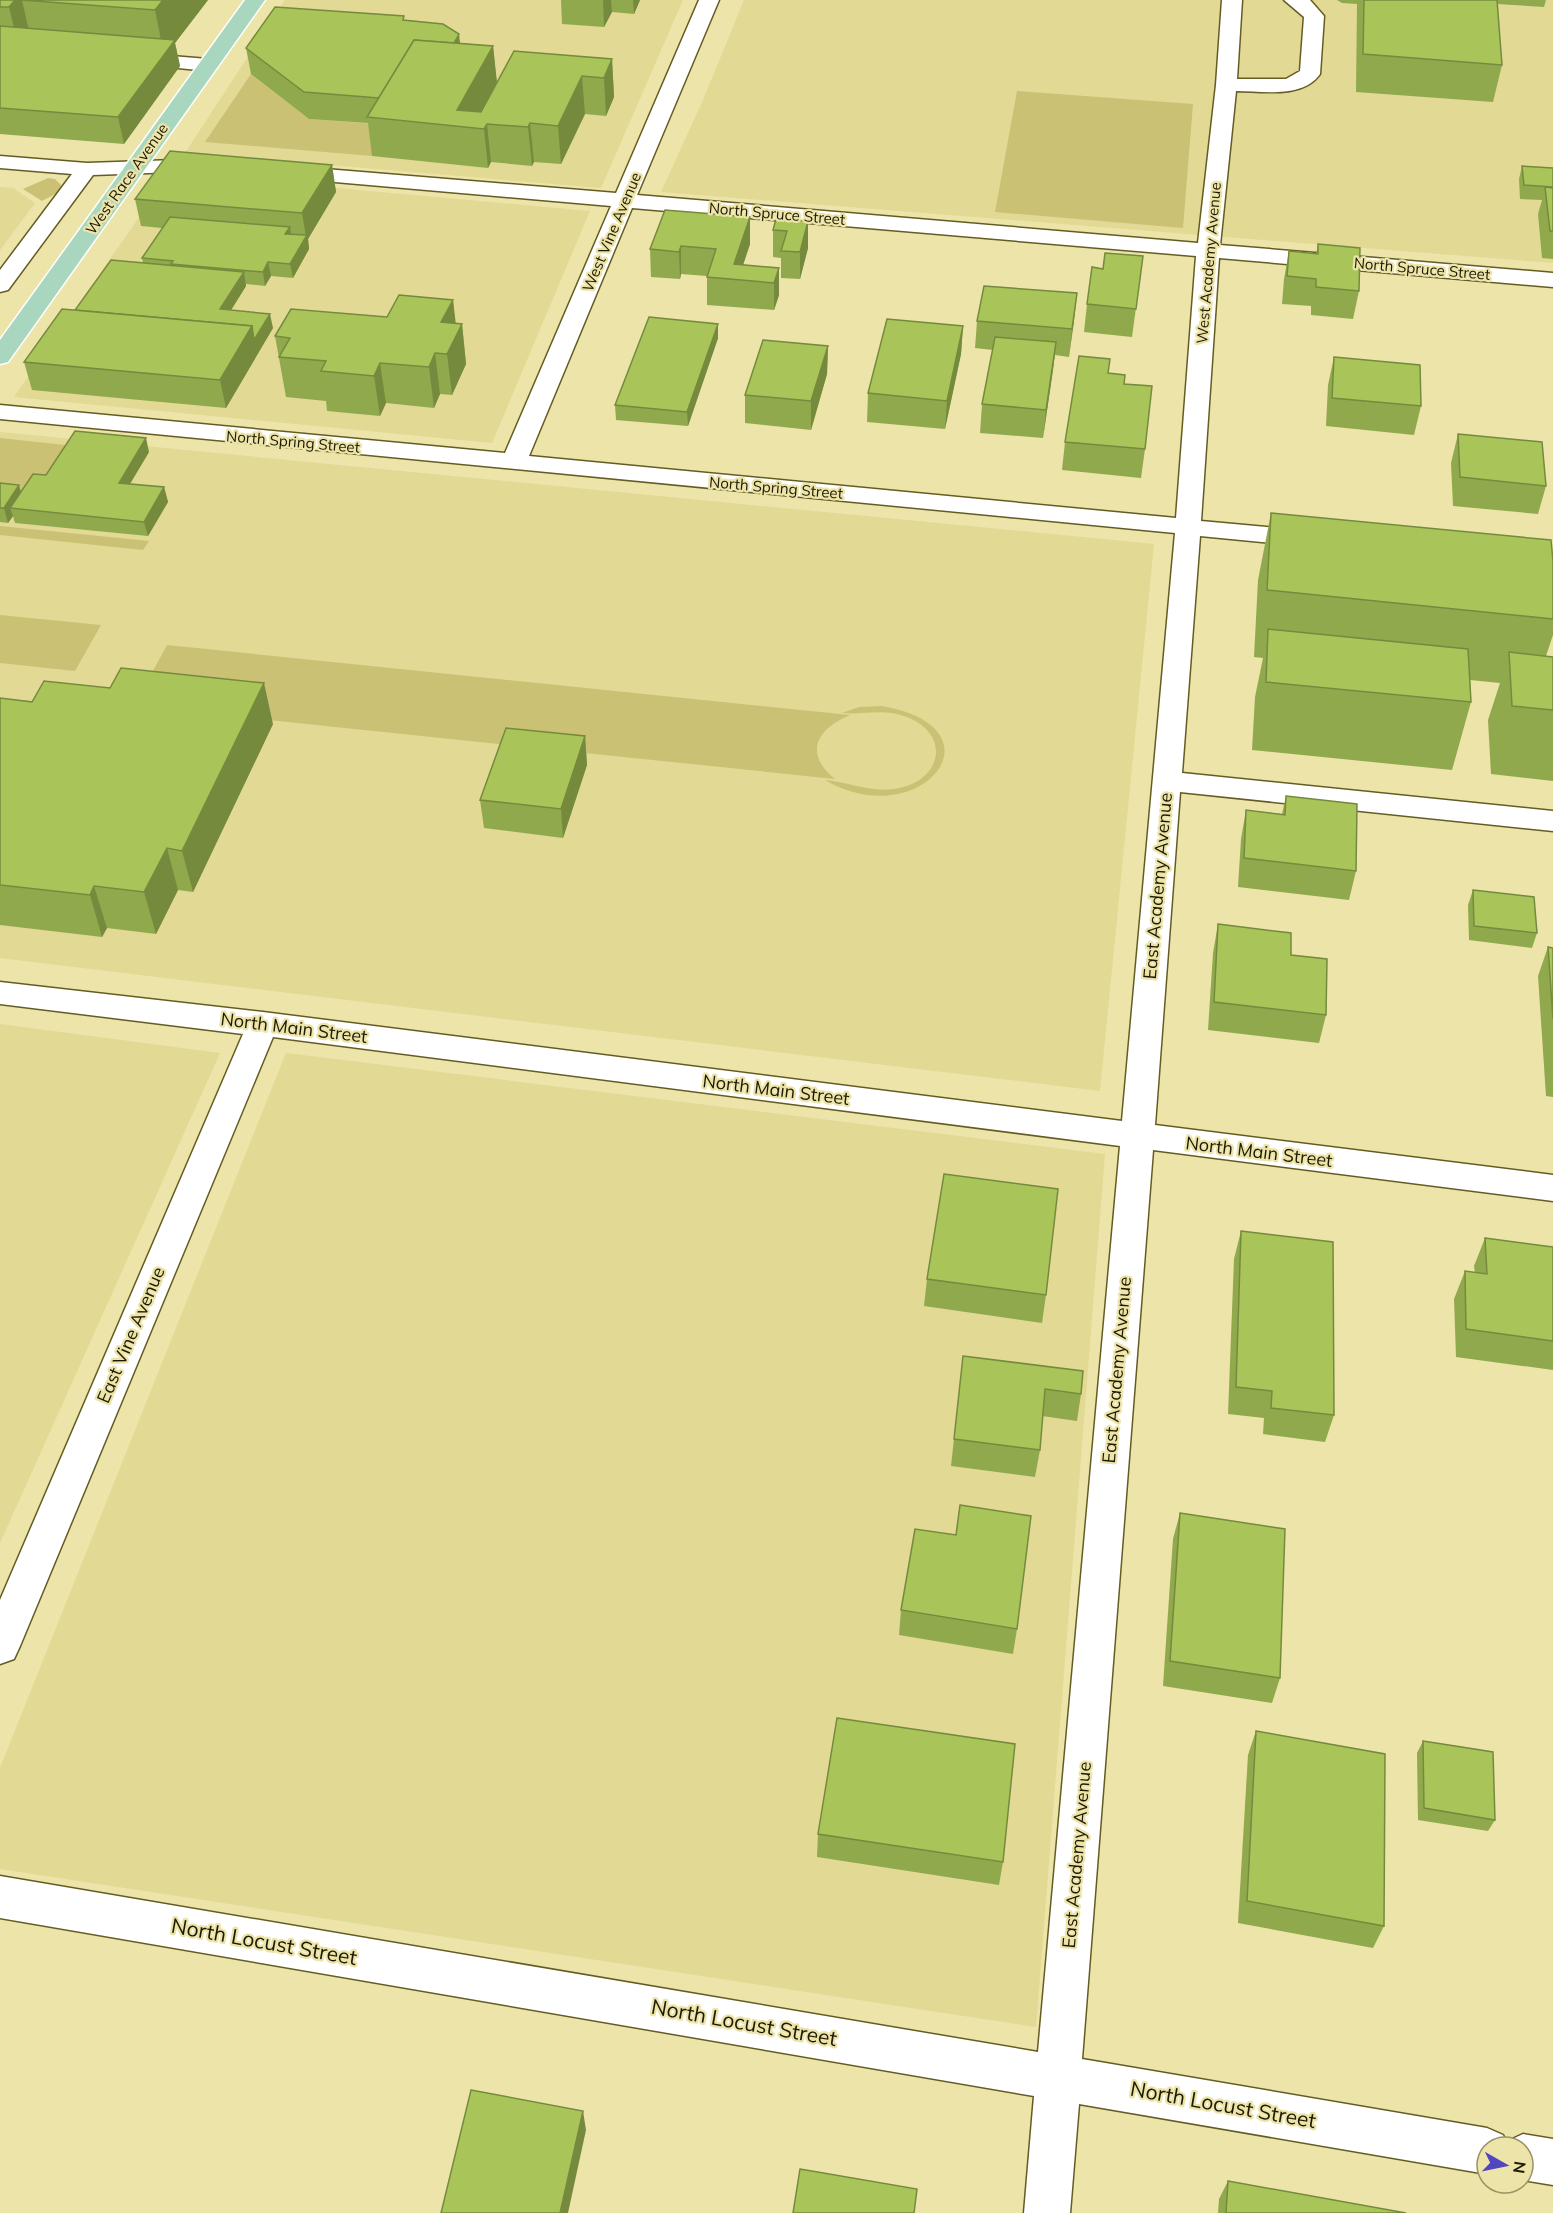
<svg xmlns="http://www.w3.org/2000/svg" width="1553" height="2213" viewBox="0 0 1553 2213" font-family="Mulish,sans-serif">
<style>
.built{fill:#e2d995}
.green{fill:#cbc175}
.lines{fill:none;stroke-linecap:round;stroke-linejoin:round}
.minor-casing{stroke:#645c23;stroke-width:3}
.major-casing{stroke:#fff;stroke-width:3}
.minor{fill:#fff;fill-rule:evenodd}
.major{fill:#a9d6bf;fill-rule:evenodd}
.wall{fill:#91a94d}
.shaded-wall{fill:#768a3e}
.building{fill:#a9c559;stroke:#768a3e;stroke-width:1.5}
.labels{text-anchor:middle;stroke-width:4.5;stroke-linejoin:round;paint-order:stroke}
.far-street-label{font-size:15px;fill:#1d1903;stroke:#ece4a8}
.street-label{font-size:18px;fill:#1d1903;stroke:#ece4a8}
.near-street-label{font-size:21px;fill:#1d1903;stroke:#ece4a8}
</style>
<rect width="100%" height="100%" fill="#ece4a8"/>
<g class="built">
<polygon points="285,0 683,0 601,188 185,153"/>
<polygon points="744,0 1553,0 1553,263 661,192 703,100"/>
<polygon points="170,173 590,211 492,443 14,397"/>
<polygon points="0,187 13,188 35,203 0,250"/>
<polygon points="0,432 1154,544 1100,1091 0,958"/>
<polygon points="0,1024 220,1053 0,1543"/>
<polygon points="286,1053 1105,1154 1036,2027 0,1869 0,1768"/>
</g>
<g class="green">
<polygon points="251,74 309,119 391,125 372,156 205,142"/>
<polygon points="1017,91 1193,104 1183,228 995,212"/>
<polygon points="48,178 55,179 61,185 59,192 42,201 23,189"/>
<polygon points="0,438 75,446 28,498 0,495"/>
<polygon points="0,526 149,541 143,550 0,535"/>
<polygon points="0,615 101,625 75,671 0,663"/>
<path d="M167,645L850,715C817,729 803,753 835,779L134,706Z"/>
<path d="M881,706C1008,727 921,836 825,780C849,782 868,792 893,789C940,784 954,736 907,717C885,708 864,715 842,713L859,707Z"/>
</g>
<g class="lines">
<g class="minor-casing">
<g id="minor">
<path d="M699,0H719L637,195L1198,243L1216,85L1222,0H1242L1237,79H1286L1300,71L1304,17L1284,0H1310L1324,16L1320,74C1303,99 1261,91 1236,91L1220,245L1553,273V287L1219,258L1201,521L1312,531L1321,534L1325,539L1321,544L1312,547L1200,536L1182,773L1553,811V831L1180,792L1155,1125L1553,1175V1201L1153,1150L1082,2059L1487,2128L1503,2135L1506,2142L1523,2134L1553,2139V2185L1523,2180V2147H1487V2174L1079,2104L1070,2213H1024L1034,2096L0,1918V1876L1038,2052L1120,1146L273,1037L20,1646L14,1659L0,1664V1600L243,1034L0,1004V982L263,1012L1122,1121L1175,533L0,419V405L505,453L611,206L289,178L281,177L278,172L281,167L289,166L616,193ZM632,208L1196,256L1176,518L529,456Z"/>
<polygon points="135,53 208,59 215,61 218,65 215,69 208,71 128,63 125,59 128,55"/>
<polygon points="0,156 87,163 205,159 213,160 216,165 213,170 205,171 93,175 8,290 0,292 0,270 72,174 0,168"/>
</g>
</g>
<g class="major-casing">
<polygon id="major" points="245,0 265,0 8,362 0,364 0,340"/>
</g>
<use href="#minor" class="minor"/>
<use href="#major" class="major"/>
</g>
<g class="wall">
<polygon points="0,0 208,0 175,43 180,66 124,144 0,134"/>
<polygon points="561,0 640,0 634,14 612,12 604,27 562,24"/>
<polygon points="1337,0 1546,0 1544,7 1497,4 1502,65 1493,102 1356,92 1357,4 1342,3"/>
<polygon points="404,21 460,43 493,46 497,83 612,59 614,97 606,116 585,114 561,164 534,162 532,166 491,162 488,168 372,156 368,123 309,119 251,74 246,48"/>
<polygon points="332,165 336,192 308,239 309,249 293,278 271,276 265,286 246,284 246,286 231,310 273,328 226,408 32,390 24,362 75,310 143,263 142,258 162,228 141,226 135,199"/>
<polygon points="1522,166 1553,168 1553,259 1542,258 1538,214 1542,200 1520,199 1519,179"/>
<polygon points="750,217 750,244 743,265 779,268 779,295 774,310 707,305 707,276 681,274 680,279 651,277 650,249"/>
<polygon points="808,221 808,248 800,279 781,278 781,258 773,257 773,230"/>
<polygon points="1318,244 1359,291 1353,319 1311,315 1311,306 1282,304 1284,279 1289,251 1316,254"/>
<polygon points="1143,256 1132,337 1084,332 1087,304 1103,269"/>
<polygon points="1077,293 1069,357 1055,355 1043,438 980,433 982,404 993,350 975,348 977,321"/>
<polygon points="453,300 455,323 462,324 466,364 452,395 440,394 434,408 386,403 380,416 327,411 326,401 286,397 275,336 387,317"/>
<polygon points="963,326 961,354 945,429 867,422 868,393"/>
<polygon points="718,338 688,426 616,420 615,405"/>
<polygon points="828,346 827,374 811,430 745,423 745,395"/>
<polygon points="1334,357 1421,406 1414,435 1326,426 1328,385"/>
<polygon points="1108,373 1125,375 1124,384 1145,449 1141,478 1062,470 1065,442"/>
<polygon points="1458,434 1546,486 1538,514 1453,506 1451,463"/>
<polygon points="149,452 130,484 164,487 168,502 148,536 15,523 13,516 8,523 0,522 0,483 21,492 46,475"/>
<polygon points="1271,513 1553,561 1553,635 1546,656 1553,657 1553,781 1491,774 1488,720 1500,683 1470,680 1471,702 1452,770 1252,750 1255,697 1263,658 1254,657 1258,580"/>
<polygon points="0,698 273,724 193,892 178,890 156,934 107,928 102,937 0,925"/>
<polygon points="585,736 587,765 563,838 484,828 480,800"/>
<polygon points="1286,796 1356,871 1349,900 1238,887 1241,839 1246,810 1282,814"/>
<polygon points="1473,890 1537,933 1532,948 1469,940 1468,905"/>
<polygon points="1218,924 1291,955 1326,1015 1319,1043 1208,1030 1213,953"/>
<polygon points="1548,947 1553,948 1553,1097 1546,1096 1538,976"/>
<polygon points="1241,1231 1334,1415 1325,1442 1263,1434 1264,1418 1228,1414 1234,1259"/>
<polygon points="1485,1238 1553,1247 1553,1370 1456,1357 1454,1299 1465,1271 1475,1273 1474,1266"/>
<polygon points="927,1279 1046,1295 1042,1323 924,1306"/>
<polygon points="963,1356 1081,1394 1077,1421 1042,1416 1040,1450 1035,1477 951,1466"/>
<polygon points="1180,1513 1280,1678 1272,1703 1163,1686 1173,1539"/>
<polygon points="956,1535 1017,1629 1013,1654 899,1635 901,1610"/>
<polygon points="1256,1731 1384,1926 1373,1948 1238,1923 1248,1755"/>
<polygon points="1423,1741 1495,1820 1488,1831 1418,1820 1417,1753"/>
<polygon points="818,1834 1003,1862 999,1885 817,1857"/>
<polygon points="1228,2181 1406,2213 1218,2213 1219,2199"/>
</g>
<g class="shaded-wall">
<polygon points="15,0 29,0 22,0 29,31 18,45 9,7"/>
<polygon points="163,0 208,0 175,43 180,66 124,144 118,117 164,55 155,10"/>
<polygon points="603,0 611,0 612,12 604,27"/>
<polygon points="633,0 640,0 634,14"/>
<polygon points="459,34 462,60 454,44"/>
<polygon points="493,46 497,84 472,128 457,110"/>
<polygon points="612,59 614,97 606,116 604,78"/>
<polygon points="582,76 585,114 561,164 558,126"/>
<polygon points="530,123 534,162 532,166 528,127"/>
<polygon points="487,124 491,162 488,168 484,129"/>
<polygon points="332,165 336,192 308,239 309,249 293,278 290,264 306,237 302,213"/>
<polygon points="750,217 750,244 738,280 734,264"/>
<polygon points="808,221 808,248 800,279 800,252"/>
<polygon points="290,227 292,241 285,234"/>
<polygon points="681,246 681,274 680,279 679,252"/>
<polygon points="268,262 271,276 265,286 263,272"/>
<polygon points="779,268 779,295 774,310 774,283"/>
<polygon points="244,272 246,286 223,323 220,309"/>
<polygon points="1077,293 1074,321 1069,357 1072,329"/>
<polygon points="453,300 457,334 462,324 466,364 452,395 447,354 441,322"/>
<polygon points="270,314 273,328 226,408 220,380 252,326"/>
<polygon points="718,324 718,338 688,426 687,412"/>
<polygon points="963,326 961,354 945,429 947,401"/>
<polygon points="1056,342 1053,370 1043,438 1046,410"/>
<polygon points="828,346 827,374 811,430 811,401"/>
<polygon points="435,353 440,394 434,408 429,367"/>
<polygon points="380,363 386,403 380,416 374,376"/>
<polygon points="146,438 149,452 122,497 119,483"/>
<polygon points="19,485 23,500 10,508 13,516 8,523 4,508"/>
<polygon points="164,487 168,502 148,536 144,522"/>
<polygon points="264,683 273,724 193,892 182,851"/>
<polygon points="585,736 587,765 563,838 561,809"/>
<polygon points="167,848 178,890 156,934 144,892"/>
<polygon points="94,886 107,928 102,937 90,895"/>
<polygon points="583,2111 586,2130 568,2213 560,2213"/>
</g>
<g class="building">
<polygon points="0,0 15,0 9,7 0,7"/>
<polygon points="22,0 163,0 155,10"/>
<polygon points="1364,0 1497,0 1502,65 1363,54"/>
<polygon points="275,7 404,16 403,20 443,24 459,34 454,43 414,40 379,98 304,92 246,48"/>
<polygon points="0,26 175,40 118,117 0,108"/>
<polygon points="414,40 493,46 457,110 481,112 514,51 612,59 604,78 582,76 558,126 530,123 528,127 487,124 484,129 367,117"/>
<polygon points="170,151 332,165 302,213 135,199"/>
<polygon points="1522,166 1553,168 1553,187 1524,185"/>
<polygon points="1545,187 1553,188 1553,231 1550,231"/>
<polygon points="665,210 750,217 734,264 779,268 774,283 707,277 716,249 681,246 679,252 650,249"/>
<polygon points="170,217 290,227 285,234 307,235 290,264 268,262 263,272 171,264 173,261 142,258"/>
<polygon points="776,219 808,221 800,252 781,251 787,231 773,230"/>
<polygon points="1318,244 1360,248 1359,291 1316,287 1316,279 1287,276 1289,251 1318,254"/>
<polygon points="1105,253 1143,256 1136,309 1087,304 1092,267 1103,269"/>
<polygon points="111,260 244,272 220,309 270,314 254,340 252,326 75,310"/>
<polygon points="984,286 1077,293 1072,329 977,321"/>
<polygon points="399,295 453,300 441,322 462,324 447,354 435,353 429,367 380,363 374,376 321,371 326,361 279,357 290,338 275,336 291,309 387,317"/>
<polygon points="62,309 252,326 220,380 24,362"/>
<polygon points="649,317 718,324 687,412 615,405"/>
<polygon points="887,319 963,326 947,401 868,393"/>
<polygon points="995,337 1056,342 1046,410 982,404"/>
<polygon points="763,340 828,346 811,401 745,395"/>
<polygon points="1079,356 1110,359 1108,373 1125,375 1124,384 1152,386 1145,449 1065,442"/>
<polygon points="1334,357 1420,365 1421,406 1332,398"/>
<polygon points="75,431 146,438 119,483 164,487 144,522 10,508 33,474 46,475"/>
<polygon points="1458,434 1542,442 1546,486 1460,477"/>
<polygon points="0,483 19,485 4,508 0,508"/>
<polygon points="1271,513 1551,540 1553,561 1553,619 1267,590"/>
<polygon points="1268,629 1468,649 1471,702 1266,682"/>
<polygon points="1509,652 1553,657 1553,710 1512,706"/>
<polygon points="121,668 264,683 182,851 167,848 144,892 94,886 90,895 0,885 0,698 32,702 44,681 110,688"/>
<polygon points="506,728 585,736 561,809 480,800"/>
<polygon points="1286,796 1357,804 1356,871 1244,858 1246,810 1285,815"/>
<polygon points="1473,890 1534,897 1537,933 1474,926"/>
<polygon points="1218,924 1291,933 1291,955 1327,959 1326,1015 1214,1002"/>
<polygon points="1548,947 1553,948 1553,1019"/>
<polygon points="944,1174 1058,1189 1046,1295 927,1279"/>
<polygon points="1241,1231 1333,1242 1334,1415 1271,1408 1272,1391 1236,1387"/>
<polygon points="1485,1238 1553,1247 1553,1341 1466,1329 1465,1271 1487,1274"/>
<polygon points="963,1356 1083,1371 1081,1394 1045,1389 1040,1450 954,1439"/>
<polygon points="960,1505 1031,1516 1017,1629 901,1610 915,1529 956,1535"/>
<polygon points="1180,1513 1285,1529 1280,1678 1170,1661"/>
<polygon points="837,1718 1015,1744 1003,1862 818,1834"/>
<polygon points="1256,1731 1385,1754 1384,1926 1247,1901"/>
<polygon points="1423,1741 1493,1752 1495,1820 1424,1808"/>
<polygon points="471,2090 583,2111 560,2213 441,2213"/>
<polygon points="800,2169 917,2189 914,2213 793,2213"/>
<polygon points="1228,2181 1406,2213 1226,2213"/>
</g>
<g class="labels">
<g class="far-street-label">
<text transform="translate(127 179) rotate(-55)" y="5">West Race Avenue</text>
<text transform="translate(777 214) rotate(5)" y="5">North Spruce Street</text>
<text transform="translate(612 232) rotate(-67)" y="5">West Vine Avenue</text>
<text transform="translate(1209 263) rotate(-85)" y="5">West Academy Avenue</text>
<text transform="translate(1422 269) rotate(5)" y="5">North Spruce Street</text>
<text transform="translate(293 442) rotate(5)" y="5">North Spring Street</text>
<text transform="translate(776 488) rotate(5)" y="5">North Spring Street</text>
</g>
<g class="street-label">
<text transform="translate(1158 886) rotate(-85)" y="6">East Academy Avenue</text>
<text transform="translate(294 1028) rotate(7)" y="6">North Main Street</text>
<text transform="translate(776 1090) rotate(7)" y="6">North Main Street</text>
<text transform="translate(1259 1152) rotate(7)" y="6">North Main Street</text>
<text transform="translate(131 1335) rotate(-67)" y="6">East Vine Avenue</text>
<text transform="translate(1117 1370) rotate(-85)" y="6">East Academy Avenue</text>
<text transform="translate(1077 1855) rotate(-85)" y="6">East Academy Avenue</text>
</g>
<g class="near-street-label">
<text transform="translate(264 1942) rotate(10)" y="7">North Locust Street</text>
<text transform="translate(744 2023) rotate(10)" y="7">North Locust Street</text>
<text transform="translate(1223 2105) rotate(10)" y="7">North Locust Street</text>
</g>
</g>
<g transform="translate(1505 2165) rotate(99)"><circle r="28" fill="#ece4a8" stroke="#999366" stroke-width="1.5"/>
<path d="M0-4.5L10 22L0 15L-10 22Z" fill="#5146bd"/>
<text y="-9" font-size="16" font-weight="bold" text-anchor="middle" fill="#1d1903">N</text>
</g>
</svg>
